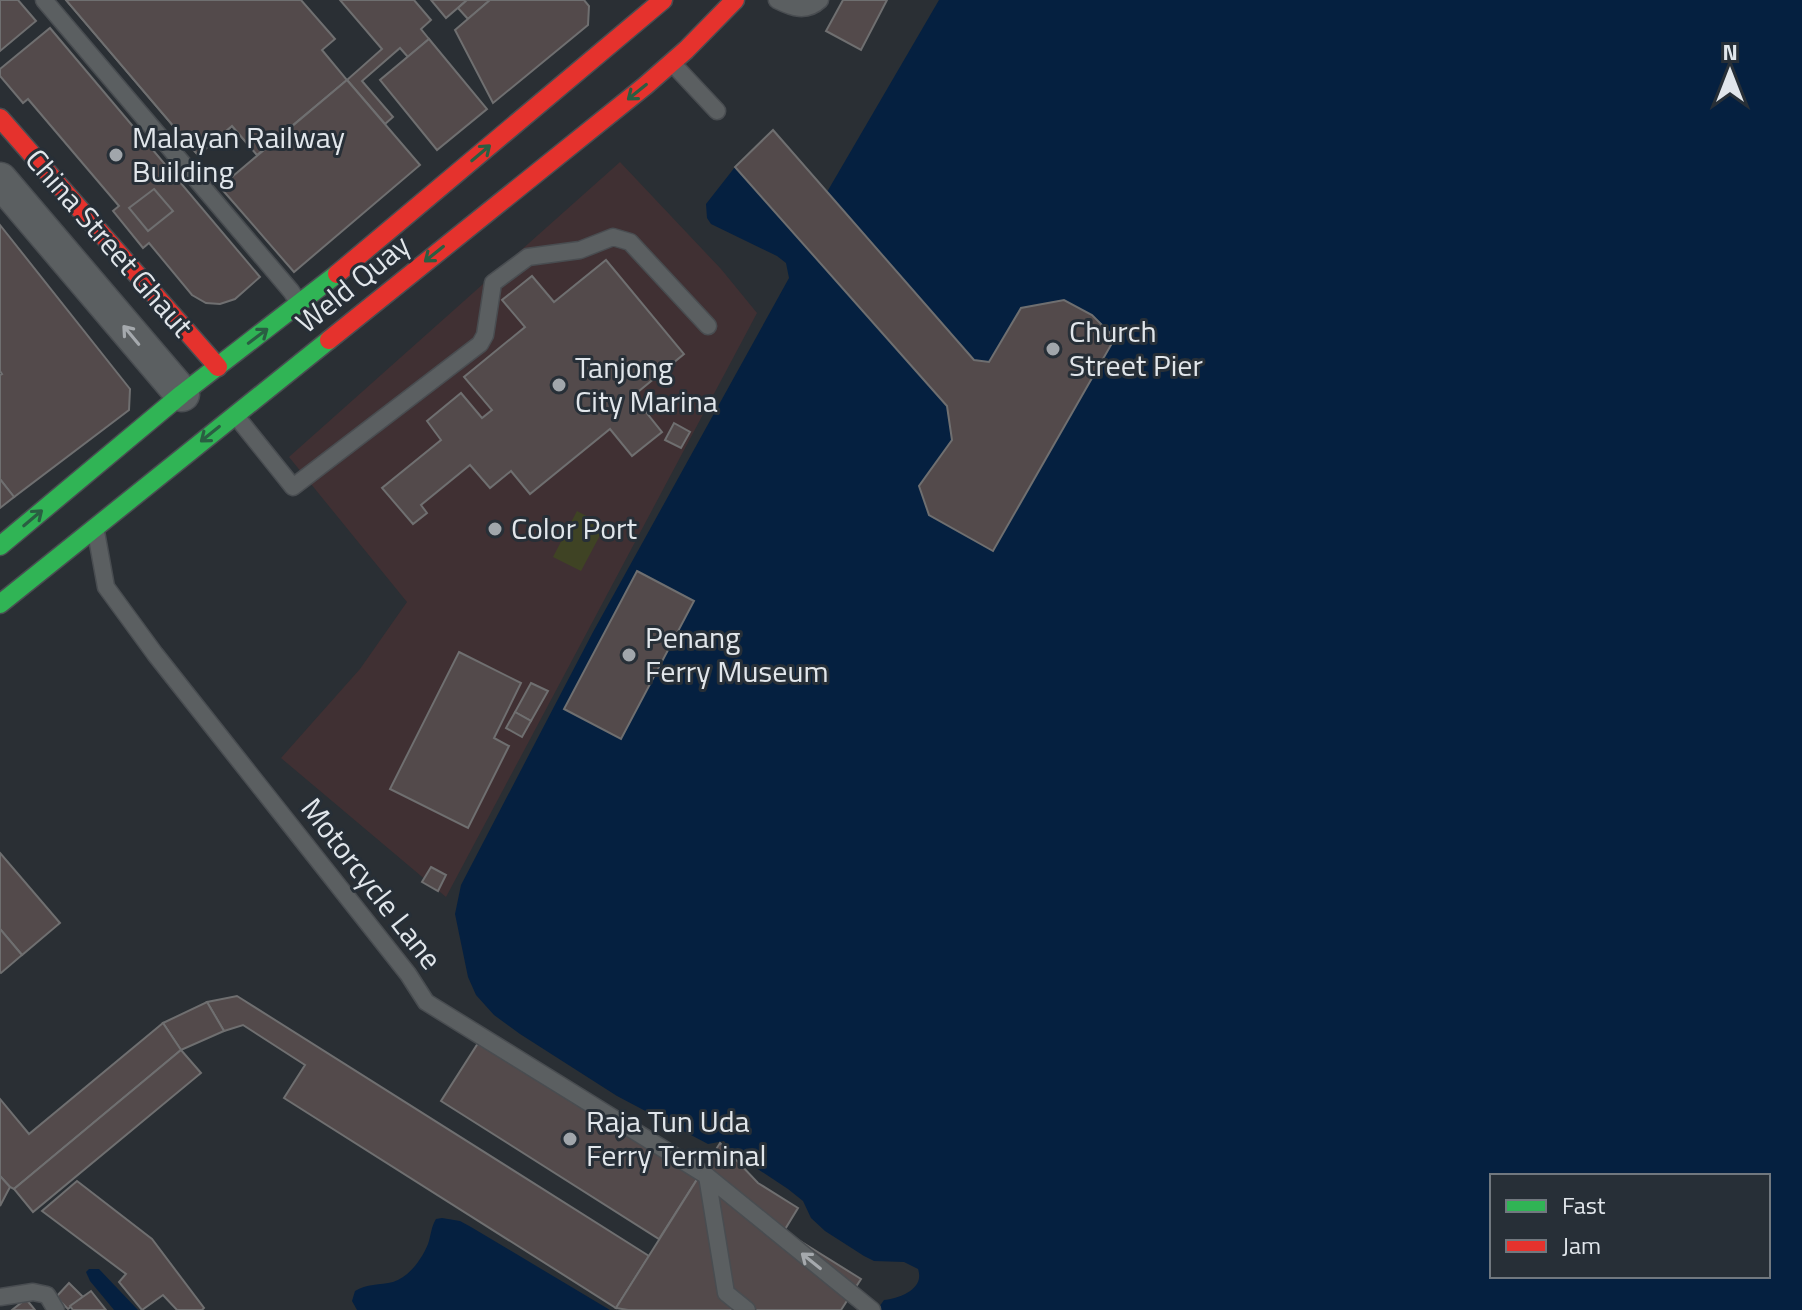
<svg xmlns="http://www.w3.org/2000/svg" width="1802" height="1310" viewBox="0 0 1802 1310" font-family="'Titillium Web',sans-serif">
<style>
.commercial{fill:#403033}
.green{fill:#3f4324}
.water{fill:#052040;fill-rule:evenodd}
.building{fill:#534a4b;stroke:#6f6f70;stroke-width:2}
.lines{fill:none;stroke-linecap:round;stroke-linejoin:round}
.lane-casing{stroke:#494d51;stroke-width:19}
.street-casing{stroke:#494d51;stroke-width:37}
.fast-casing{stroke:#494d51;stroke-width:21}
.jam-casing{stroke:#494d51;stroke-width:21}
.lane{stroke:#5b5f61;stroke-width:16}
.street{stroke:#5b5f61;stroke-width:34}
.fast{stroke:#30b455;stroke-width:18}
.jam{stroke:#e5322d;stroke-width:18}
.oneway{stroke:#2a5e42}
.oneway2{stroke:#a5a9ad}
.poi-dot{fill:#a1a6ab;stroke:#272f37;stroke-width:3}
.labels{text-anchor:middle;stroke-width:6;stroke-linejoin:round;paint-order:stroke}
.poi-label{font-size:30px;fill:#e1e6eb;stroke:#272f37;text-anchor:start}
.street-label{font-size:30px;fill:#e1e6eb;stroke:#272f37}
</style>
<rect width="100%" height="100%" fill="#2a2f34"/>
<polygon class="commercial" points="620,162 721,269 757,313 446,897 281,758 360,669 407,602 289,457"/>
<polygon class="green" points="577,511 605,526 581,571 553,557"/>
<g class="water">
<path d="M939,0H1802V1310H877L884,1300C900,1298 925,1289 918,1269L904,1262L874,1261L864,1256L825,1231L811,1218L803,1201L788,1189L732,1152L724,1141L708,1144L617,1096L520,1034L494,1015L476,995L468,977L455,914L461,885L593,632L789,278L786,263L777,256L711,224L707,218L706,204L735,167L773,130L827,192ZM1492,1176H1768V1276H1492Z"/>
<path d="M442,1218L460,1221L471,1227L610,1310H357L352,1301L355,1291C366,1284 380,1285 393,1282C409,1277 422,1259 428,1244C431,1235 431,1227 436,1219Z"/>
<polygon points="89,1269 99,1269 138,1310 114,1310 90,1281 86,1272"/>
</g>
<g class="building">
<polygon points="0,0 18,0 36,21 0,51"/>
<polygon points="66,0 247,0 303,66 245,116 269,145 257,155 232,126 198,155"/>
<polygon points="66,0 301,0 335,39 322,50 347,80 257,155 232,126 198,155"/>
<polygon points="340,0 414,0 431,20 421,29 429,39 408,57 400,48 362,81 393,117 385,124 347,80 382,49"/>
<polygon points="431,0 467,0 446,18"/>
<polygon points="467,0 490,0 468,19 458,8"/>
<polygon points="490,0 584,0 589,6 588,25 493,103 455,30"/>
<polygon points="843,0 887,0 861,50 826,31"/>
<polygon points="50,28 260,277 235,299 220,304 206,303 192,295 149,243 143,248 113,211 119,206 28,99 23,103 0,76 0,69"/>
<polygon points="429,39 487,109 437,150 380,80"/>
<polygon points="347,80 420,165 294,272 220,187"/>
<polygon points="773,130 974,360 989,362 1021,308 1064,300 1092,315 1115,338 993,551 929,515 919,486 952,440 947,406 735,167"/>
<polygon points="154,189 173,211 148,231 129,208"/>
<polygon points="0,225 130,389 129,410 14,497 0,479 0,375 2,374 0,371"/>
<polygon points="606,260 684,354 633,396 662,432 632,456 610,429 530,494 511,471 490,488 470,465 421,505 427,513 413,524 382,488 441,440 427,421 461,393 482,418 492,410 464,377 525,327 502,300 532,276 554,302"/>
<polygon points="674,423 690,432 681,448 665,440"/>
<polygon points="0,479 14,497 0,508"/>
<polygon points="637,571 694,601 621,739 564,709"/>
<polygon points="459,652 521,683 494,738 509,746 468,828 390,789"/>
<polygon points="531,683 548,691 531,721 515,712"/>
<polygon points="515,712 531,721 522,737 506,728"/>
<polygon points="0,853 60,923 22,955 0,929"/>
<polygon points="431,867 446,875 438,891 422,882"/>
<polygon points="0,929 22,955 1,973 0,972"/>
<polygon points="237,996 649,1256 616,1308 284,1098 305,1065 243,1025 224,1031 207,1002"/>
<polygon points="207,1002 224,1031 181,1050 163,1023"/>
<polygon points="163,1023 181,1050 14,1189 10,1187 0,1176 0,1099 29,1134"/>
<polygon points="482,1037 699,1176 659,1239 441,1101"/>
<polygon points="181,1050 201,1073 33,1212 14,1189"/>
<polygon points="720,1143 758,1183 798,1208 784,1231 861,1279 841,1310 628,1310 616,1308"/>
<polygon points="0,1176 10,1187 0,1206"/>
<polygon points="77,1181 152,1239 204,1308 202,1310 177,1310 163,1295 142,1310 119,1282 126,1274 42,1211"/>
<polygon points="69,1283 83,1297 68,1309 56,1297"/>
<polygon points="91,1291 106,1310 73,1310 70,1306"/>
<polygon points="26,1299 35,1310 12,1310"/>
</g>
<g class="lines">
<g class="lane-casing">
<g id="lane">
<polyline points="44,0 291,291 299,303"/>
<path d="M777,0C793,8 806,13 820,0"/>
<polyline points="672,63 717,111"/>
<polyline points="236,416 293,487 480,344 485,335 493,283 528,257 580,250 613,237 630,242 708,326"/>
<polyline points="96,532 106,587 155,654 408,974 426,1002 707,1176"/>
<polyline points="0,1297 33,1292 47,1295 56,1310"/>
<polyline points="747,1310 726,1293 707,1176 872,1310"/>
</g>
</g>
<g class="street-casing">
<polyline id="street" points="0,180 182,394"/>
</g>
<g class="fast-casing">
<g id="fast">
<polyline points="0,546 182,394 337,274"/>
<polyline points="0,604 329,340"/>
</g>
</g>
<g class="jam-casing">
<g id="jam">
<polyline points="0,118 218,367"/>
<polyline points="337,274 663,0"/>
<polyline points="329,340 645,86 686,50 735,0"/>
</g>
</g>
<use href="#lane" class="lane"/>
<use href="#street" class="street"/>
<use href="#fast" class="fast"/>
<use href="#jam" class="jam"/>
</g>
<defs><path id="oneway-shaft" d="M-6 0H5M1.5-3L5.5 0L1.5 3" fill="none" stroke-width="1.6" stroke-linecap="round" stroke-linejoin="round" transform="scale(2)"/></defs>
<g class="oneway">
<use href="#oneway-shaft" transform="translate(637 92) rotate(141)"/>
<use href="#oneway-shaft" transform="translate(481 153) rotate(-40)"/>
<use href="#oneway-shaft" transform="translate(434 254) rotate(141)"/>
<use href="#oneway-shaft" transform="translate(258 336) rotate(-37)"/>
<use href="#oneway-shaft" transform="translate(210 434) rotate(141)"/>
<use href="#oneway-shaft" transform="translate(33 518) rotate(-40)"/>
</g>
<g class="oneway2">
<use href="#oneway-shaft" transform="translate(131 335) rotate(-130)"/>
<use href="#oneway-shaft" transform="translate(811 1261) rotate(-141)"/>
</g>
<g class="poi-dot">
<circle cx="116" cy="155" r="8"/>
<circle cx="1053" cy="349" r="8"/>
<circle cx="559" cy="385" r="8"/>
<circle cx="495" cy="529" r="8"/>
<circle cx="629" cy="655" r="8"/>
<circle cx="570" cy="1139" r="8"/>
</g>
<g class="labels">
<g class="poi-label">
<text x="132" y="148">Malayan Railway<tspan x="132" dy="34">Building</tspan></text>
<text x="1069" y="342">Church<tspan x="1069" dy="34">Street Pier</tspan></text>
<text x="575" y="378">Tanjong<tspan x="575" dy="34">City Marina</tspan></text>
<text x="511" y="539">Color Port</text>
<text x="645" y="648">Penang<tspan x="645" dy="34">Ferry Museum</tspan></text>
<text x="586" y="1132">Raja Tun Uda<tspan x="586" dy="34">Ferry Terminal</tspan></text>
</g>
<g class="street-label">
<text transform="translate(109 243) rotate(49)" y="10">China Street Ghaut</text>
<text transform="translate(353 284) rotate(-39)" y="10">Weld Quay</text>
<text transform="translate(371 884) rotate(52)" y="10">Motorcycle Lane</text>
</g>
</g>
<rect x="1490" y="1174" width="280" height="104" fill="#272f37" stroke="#71787f" stroke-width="2"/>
<rect x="1506" y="1200" width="40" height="12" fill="#30b455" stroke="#71787f" stroke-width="2"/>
<text x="1562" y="1214" font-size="24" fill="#e1e6eb">Fast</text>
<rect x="1506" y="1240" width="40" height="12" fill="#e5322d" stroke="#71787f" stroke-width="2"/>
<text x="1562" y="1254" font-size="24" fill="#e1e6eb">Jam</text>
<g transform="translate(1730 72)" stroke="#272f37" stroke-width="6" paint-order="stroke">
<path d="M0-6L14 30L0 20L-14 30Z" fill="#e1e6eb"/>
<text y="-12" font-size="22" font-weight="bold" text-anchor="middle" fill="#e1e6eb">N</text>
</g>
</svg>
